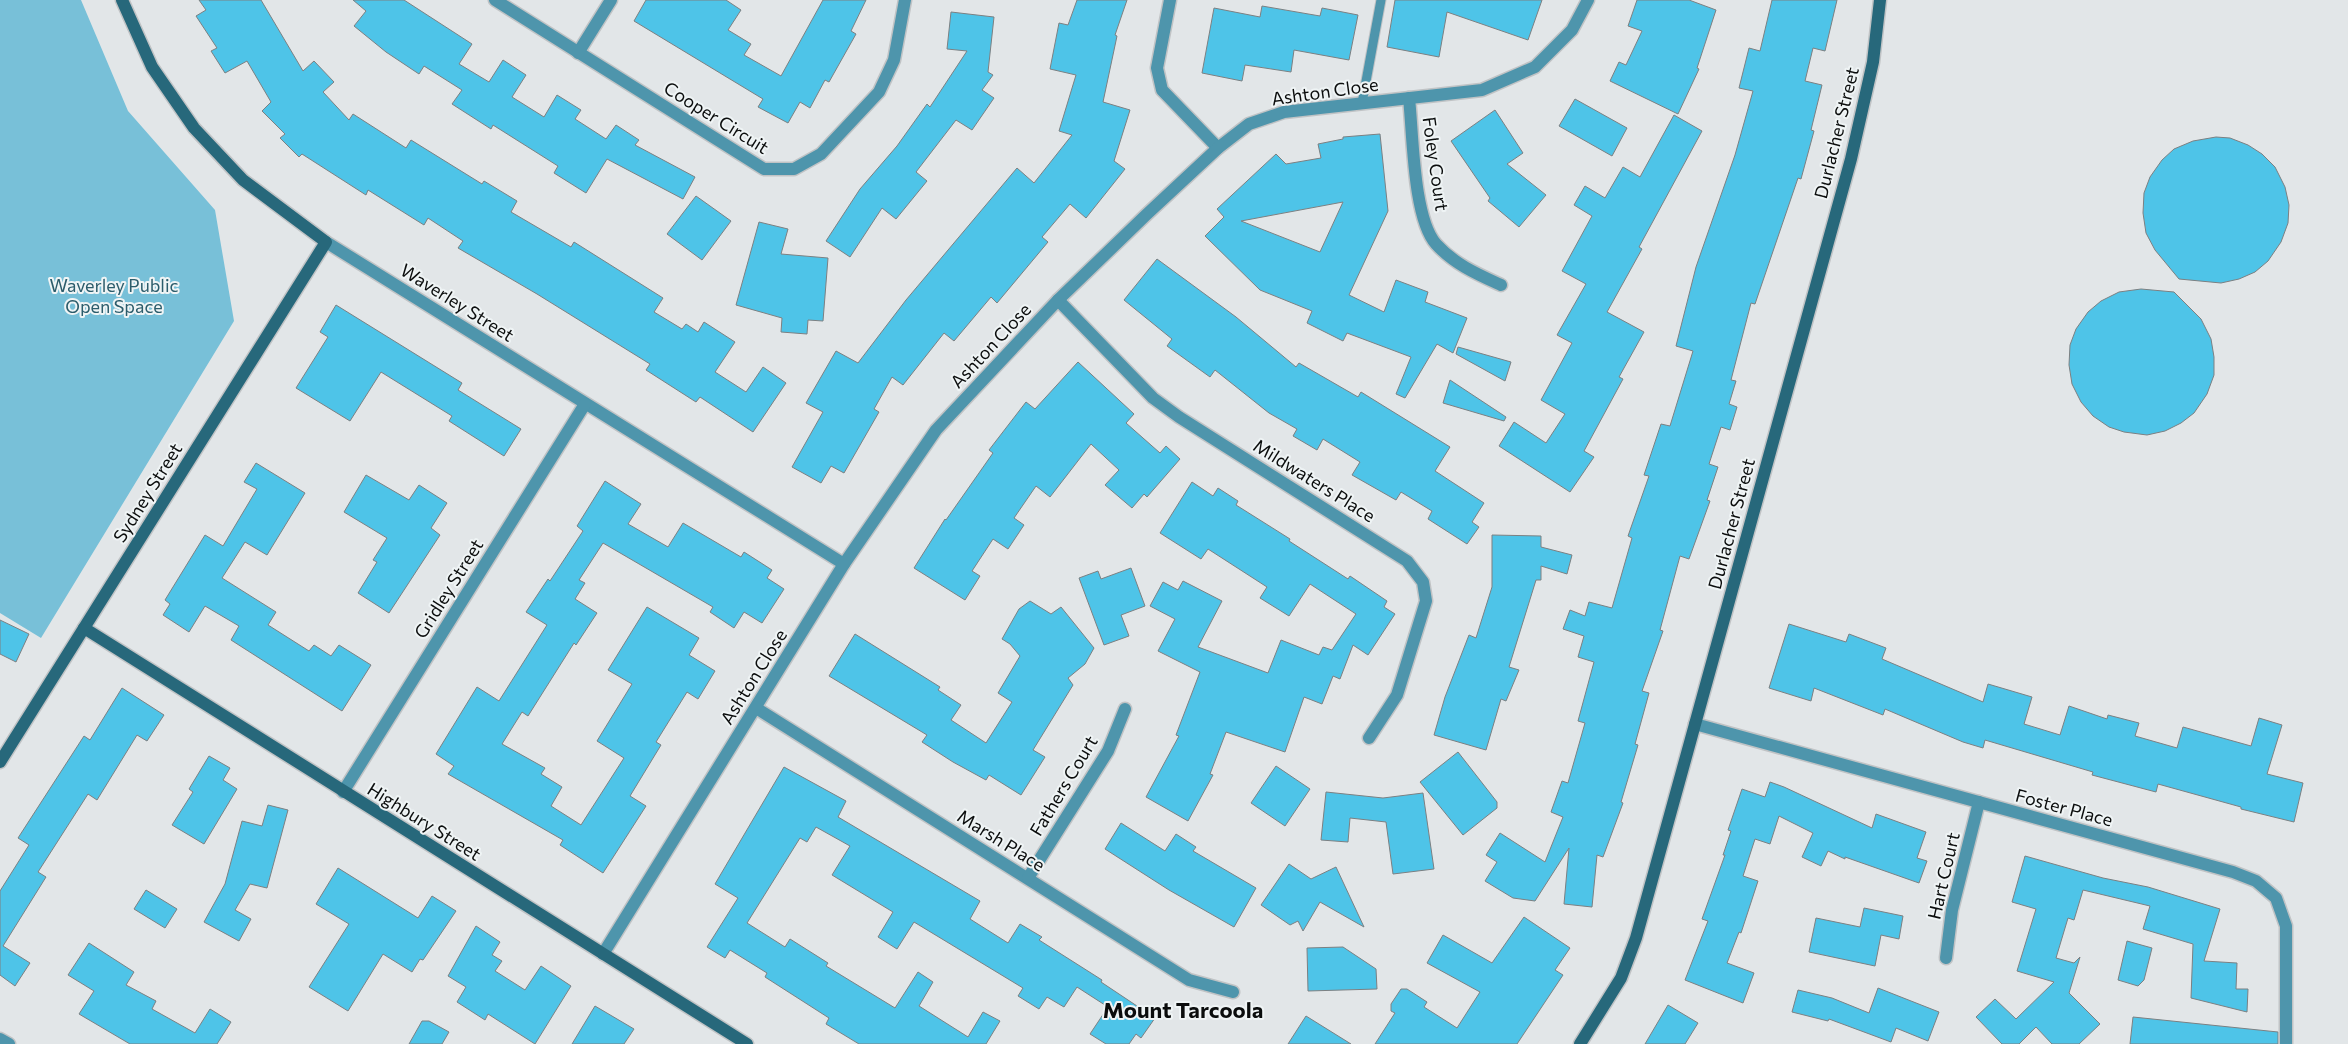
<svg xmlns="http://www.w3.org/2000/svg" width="2348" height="1044" viewBox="0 0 2348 1044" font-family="Commissioner,sans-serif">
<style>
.green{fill:#78c0d8}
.building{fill:#4ec4e8;stroke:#7c8082;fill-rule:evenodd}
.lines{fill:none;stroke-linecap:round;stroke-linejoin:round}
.lane-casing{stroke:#c0c3c5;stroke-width:11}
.street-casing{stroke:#c0c3c5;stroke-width:15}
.secondary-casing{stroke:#c0c3c5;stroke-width:15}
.lane{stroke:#4e95ac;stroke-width:9}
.street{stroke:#4e95ac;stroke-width:12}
.secondary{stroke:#27687b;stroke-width:12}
.labels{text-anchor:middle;stroke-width:4;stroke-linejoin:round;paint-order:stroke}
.street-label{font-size:18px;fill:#0b0d0d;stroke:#eff4f5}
.park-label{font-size:18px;fill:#2b5c6b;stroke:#eff4f5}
.district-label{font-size:22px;font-weight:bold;fill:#0b0d0d;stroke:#eff4f5}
</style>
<rect width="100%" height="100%" fill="#e2e6e8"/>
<polygon class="green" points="0,0 81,0 128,111 215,210 234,321 41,638 0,613"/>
<g class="building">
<polygon points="199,0 261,0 303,71 314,61 334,82 323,92 349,120 353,114 406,148 411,140 482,184 484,181 517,201 511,212 571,247 574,242 663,298 654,312 682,329 686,324 698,332 704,322 735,342 715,372 746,392 763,367 786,383 753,432 700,397 696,402 646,370 650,364 537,294 458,248 463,241 428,218 424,225 368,190 366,195 302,154 299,157 280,138 285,134 262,111 271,102 247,61 225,73 211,51 217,48 196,16 206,10"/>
<polygon points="353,0 404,0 472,44 459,64 489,82 503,60 526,75 512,97 544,117 557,95 581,110 575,119 606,139 616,125 639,140 635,145 695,177 683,199 607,159 586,193 554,173 558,166 493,125 491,129 452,104 462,90 424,66 419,74 386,52 354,26 366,11"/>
<polygon points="646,0 726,0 741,10 728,30 751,44 744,55 781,76 823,0 866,0 851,31 856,34 829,82 825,80 810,108 800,102 788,123 758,107 763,99 634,21"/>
<polygon points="1077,0 1127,0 1115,35 1117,36 1103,102 1130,110 1114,161 1125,169 1086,218 1070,204 1042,237 1048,242 997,303 991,297 954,341 944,333 903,385 892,377 874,409 879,412 844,473 831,466 821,483 792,467 823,412 806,403 836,351 858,363 906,300 1017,168 1034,183 1072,135 1059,131 1076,75 1050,69 1059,23 1068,25"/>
<polygon points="1395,0 1542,0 1528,40 1447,12 1439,57 1387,47"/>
<polygon points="1637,0 1689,0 1716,10 1697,68 1699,69 1678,114 1610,81 1619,62 1626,65 1642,31 1628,26"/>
<polygon points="1772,0 1837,0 1825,51 1813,48 1805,81 1822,85 1811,130 1814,131 1801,179 1798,178 1755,304 1751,303 1731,380 1736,381 1729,404 1737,407 1730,430 1721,427 1709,464 1718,467 1707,500 1710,501 1689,559 1680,556 1660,630 1663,631 1642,691 1649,693 1635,744 1638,745 1621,802 1623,803 1603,857 1597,855 1592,907 1564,904 1569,848 1535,901 1513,898 1485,881 1497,862 1486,855 1500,833 1545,862 1563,817 1551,812 1562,781 1568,783 1585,723 1578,721 1594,662 1578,657 1584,636 1563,629 1570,610 1585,616 1589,602 1612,608 1632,538 1628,536 1649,476 1644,475 1661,424 1670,426 1693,351 1676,346 1696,267 1735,155 1753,91 1739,88 1749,48 1760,51"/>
<polygon points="1262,6 1320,16 1322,8 1358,15 1349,60 1294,50 1291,72 1245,65 1242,81 1202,73 1214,8 1260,17"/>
<polygon points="951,12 994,17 988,72 993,75 982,90 994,98 972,130 956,120 916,172 927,181 896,219 882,208 850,257 826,241 860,189 897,146 927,104 930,107 967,51 947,49"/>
<polygon points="1575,99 1627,128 1612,156 1559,126"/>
<polygon points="1495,110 1523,153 1507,164 1546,195 1519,227 1488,201 1490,198 1451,141"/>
<polygon points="1674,115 1702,131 1639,247 1642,249 1607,312 1644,332 1619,377 1623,379 1584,451 1594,457 1570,492 1499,446 1514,422 1546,443 1565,414 1541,400 1572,343 1557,335 1586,284 1562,271 1592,216 1574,205 1585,186 1605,198 1623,167 1640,177"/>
<path d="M1380,134L1388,211L1349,295L1384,312L1396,280L1428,292L1425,302L1467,318L1453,353L1437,344L1405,398L1396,394L1411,357L1347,333L1343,341L1307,323L1312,311L1260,290L1205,236L1224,217L1217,209L1276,154L1286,164L1321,158L1318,144L1343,139V137ZM1343,202L1320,252L1241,221Z"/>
<polygon points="2216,137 2230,138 2248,145 2262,154 2275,167 2285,187 2289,205 2288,223 2281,242 2268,261 2255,272 2239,279 2221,283 2179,279 2155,250 2146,233 2143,213 2144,193 2150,177 2162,160 2174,149 2193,141"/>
<polygon points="696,196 731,221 702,260 667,234"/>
<polygon points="759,222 788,229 781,254 828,258 823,321 808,320 807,334 781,332 782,318 736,305"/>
<polygon points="1157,259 1236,317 1296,367 1299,363 1358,397 1361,392 1450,447 1435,471 1484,503 1472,522 1479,527 1467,544 1428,519 1432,511 1401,492 1396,500 1352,475 1360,462 1323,439 1317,450 1293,436 1297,429 1269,413 1215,370 1210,377 1167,346 1172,339 1124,300"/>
<polygon points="2141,289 2174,292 2201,319 2211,339 2214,357 2214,375 2207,394 2194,413 2181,423 2165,431 2147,435 2124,432 2109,427 2093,416 2081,402 2072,384 2069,365 2070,345 2076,329 2088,312 2101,301 2119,292"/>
<polygon points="336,305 462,383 458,390 521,429 504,456 449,421 452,416 381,372 350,421 296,388 328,337 320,332"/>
<polygon points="1458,347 1511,362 1505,381 1456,354"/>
<polygon points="1078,362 1134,414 1126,423 1160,453 1166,446 1180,459 1147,497 1144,494 1132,508 1105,485 1119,470 1091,444 1050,497 1036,486 1014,518 1024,525 1008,549 993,539 972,571 980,576 965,600 914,568 945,519 946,520 993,453 989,450 1026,402 1035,409"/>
<polygon points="1450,380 1506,417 1504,421 1443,403"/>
<polygon points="256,463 305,493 267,555 245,542 222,578 276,612 268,625 309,651 314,645 331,656 339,645 371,665 342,711 231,640 239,626 205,606 189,632 163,615 170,604 165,600 205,535 223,546 257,489 244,482"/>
<polygon points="366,475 409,500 419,485 447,503 431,528 440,535 389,613 358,593 377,562 373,560 387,538 344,512"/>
<polygon points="605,481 641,504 628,524 668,547 683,523 741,557 744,552 772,570 767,578 784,589 762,623 744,612 734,628 710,612 713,607 603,543 579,580 585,583 575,599 597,613 576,645 574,643 528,716 522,712 502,744 545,768 541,774 562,787 551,806 581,825 624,758 597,741 632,684 608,670 647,607 699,638 689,655 715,671 698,699 687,692 656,742 661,745 630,796 646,806 603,873 560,845 563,840 448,774 454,766 436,754 477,687 499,701 547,625 526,612 548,579 550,581 583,531 577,526"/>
<polygon points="1192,482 1213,496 1218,488 1238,501 1236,505 1290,539 1289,541 1348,579 1350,576 1387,601 1384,607 1395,614 1368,655 1353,645 1340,679 1333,676 1322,704 1304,697 1285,752 1226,732 1210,774 1213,775 1188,821 1146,797 1179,736 1176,735 1200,672 1158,651 1175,619 1150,606 1163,582 1178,590 1183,581 1222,601 1198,647 1268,673 1281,640 1319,655 1323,647 1332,650 1356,614 1310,584 1289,616 1260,598 1267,587 1208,549 1201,559 1160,533"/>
<polygon points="1492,535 1541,536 1541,547 1572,555 1567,574 1541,566 1541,580 1536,580 1509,667 1519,670 1506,701 1501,699 1486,750 1434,735 1445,697 1469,635 1476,638 1492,587"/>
<polygon points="1131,568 1145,606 1121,615 1129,636 1104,645 1079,578 1098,571 1101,579"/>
<polygon points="1030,601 1051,614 1061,607 1094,648 1085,664 1068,678 1073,685 1033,750 1045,757 1021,795 989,775 986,780 953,762 922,742 927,735 829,676 855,634 940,687 938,690 961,705 951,720 986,743 1012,702 998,693 1020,656 1010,644 1002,639 1019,609"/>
<polygon points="0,620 29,634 16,662 0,654"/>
<polygon points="1789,624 1846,642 1849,634 1886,648 1882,659 1983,702 1988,684 2032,697 2024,724 2060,735 2069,706 2107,719 2108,715 2139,723 2135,736 2177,748 2183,727 2251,746 2259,718 2282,725 2267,774 2303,783 2294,822 2241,809 2241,807 2158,784 2156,792 2092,775 2093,772 1985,740 1983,748 1963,742 1885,709 1883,715 1814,688 1811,701 1769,688"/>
<polygon points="122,688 164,715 147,741 137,735 97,800 88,794 38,872 46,877 3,946 30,963 15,986 0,975 0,891 29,845 18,838 84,736 90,740"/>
<polygon points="1458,752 1497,802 1497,808 1463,835 1420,782"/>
<polygon points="209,756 230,768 223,780 237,789 204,844 172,825 193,792 189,789"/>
<polygon points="1276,766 1310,789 1285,826 1251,803"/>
<polygon points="784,767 846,801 838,817 980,901 970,919 1008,943 1020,924 1042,937 1039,940 1102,980 1101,982 1155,1018 1141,1038 1136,1034 1129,1044 1106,1044 1090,1034 1108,1007 1077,987 1064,1007 1047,997 1039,1009 1018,996 1023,988 914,922 897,949 878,937 893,912 832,875 850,846 816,827 807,842 800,838 747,923 785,947 790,939 828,963 826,966 895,1008 918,972 933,982 919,1006 968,1037 983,1012 1000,1021 986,1044 859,1044 826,1024 829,1018 765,977 767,973 730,950 725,958 707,947 738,898 715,884"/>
<polygon points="1770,782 1784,787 1872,828 1876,814 1926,832 1917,858 1927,861 1919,883 1845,857 1845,859 1828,851 1821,866 1802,857 1813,833 1779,816 1770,844 1755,839 1743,876 1758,881 1741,933 1739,932 1727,963 1754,973 1743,1003 1685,980 1708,921 1702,919 1725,855 1723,855 1731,831 1728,830 1742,789 1765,797"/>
<polygon points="1326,792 1383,798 1423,793 1434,869 1393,874 1386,822 1350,818 1348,842 1321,840"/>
<polygon points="268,805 288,810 267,888 250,884 235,910 251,919 239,941 204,922 225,884 242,821 262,826"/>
<polygon points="1121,823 1165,851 1176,834 1196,847 1193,851 1256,888 1234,927 1169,890 1105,849"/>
<polygon points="2025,856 2103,878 2148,887 2220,909 2204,961 2237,963 2236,989 2248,989 2247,1012 2191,998 2193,944 2143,929 2150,906 2083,890 2074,920 2068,918 2056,958 2074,963 2080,957 2069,993 2100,1024 2079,1044 2052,1044 2036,1027 2019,1044 2002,1044 1976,1017 1995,999 2016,1019 2054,982 2017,971 2036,909 2012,902"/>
<polygon points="1289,864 1311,879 1336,867 1364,927 1320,902 1303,931 1298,921 1290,925 1261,905"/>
<polygon points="338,868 418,918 432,896 456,911 423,960 420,959 412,972 383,954 348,1011 309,987 349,924 316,904"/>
<polygon points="146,890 177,909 165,928 134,909"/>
<polygon points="1864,908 1903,916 1899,939 1881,935 1875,966 1809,952 1816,918 1860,927"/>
<polygon points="1524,917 1570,948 1555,970 1563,975 1517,1044 1375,1044 1395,1013 1391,1011 1391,1004 1401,989 1407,989 1427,1002 1424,1007 1457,1028 1480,992 1427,963 1443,935 1492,963"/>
<polygon points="476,926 500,942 492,955 502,961 495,971 525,990 541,966 571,986 535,1044 488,1014 485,1020 457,1002 466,987 448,976"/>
<polygon points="2127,941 2152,948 2144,980 2138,986 2118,980"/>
<polygon points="89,943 134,972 126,985 156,1001 152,1009 195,1033 210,1009 231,1022 217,1044 130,1044 79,1014 94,991 68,975"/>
<polygon points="1343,947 1376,969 1377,989 1308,991 1307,948"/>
<polygon points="1878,988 1939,1012 1928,1041 1896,1028 1891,1042 1829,1019 1828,1021 1792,1012 1798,990 1832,998 1869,1013"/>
<polygon points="1668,1005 1698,1023 1685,1044 1645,1044"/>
<polygon points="595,1006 634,1029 624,1044 572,1044"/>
<polygon points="1306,1016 1351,1044 1288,1044"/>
<polygon points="2133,1017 2278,1032 2278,1044 2130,1044"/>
<polygon points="422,1021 429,1021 449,1032 442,1044 409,1044"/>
</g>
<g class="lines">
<g class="lane-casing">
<polyline id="lane" points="1362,103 1381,0"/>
</g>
<g class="street-casing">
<g id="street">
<polyline points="495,0 764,169 794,169 821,154 879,92 894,60 905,0"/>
<polyline points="1170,0 1157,68 1162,90 1218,148"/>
<polyline points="578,53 611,0"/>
<path d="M1409,98C1413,134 1413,218 1436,244C1454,264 1477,274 1501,285"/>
<polyline points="326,242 844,564"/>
<polyline points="1058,300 1153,398 1179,417 1407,561 1423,582 1426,601 1397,695 1369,738"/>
<polyline points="756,708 1189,980 1233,992"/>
<polyline points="1695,724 2233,872 2256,881 2276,898 2286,926 2286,1044"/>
<polyline points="343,792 585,404"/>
<polyline points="1028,878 1108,751 1125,709"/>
<polyline points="603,954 844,564 936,430 1058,300 1146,215 1218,148 1249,124 1284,112 1482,90 1535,67 1572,30 1588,0"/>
<polyline points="1946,958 1952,910 1979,802"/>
<polyline points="0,1039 9,1044"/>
</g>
</g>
<g class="secondary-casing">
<g id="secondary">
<polyline points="84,628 747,1044"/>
<polyline points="0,762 326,242 243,180 194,128 152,67 122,0"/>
<polyline points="1580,1044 1621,978 1636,938 1851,159 1873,62 1880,0"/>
</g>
</g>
<use href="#lane" class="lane"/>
<use href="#street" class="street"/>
<use href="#secondary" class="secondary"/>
</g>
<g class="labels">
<g class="street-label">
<text transform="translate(1325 92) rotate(-8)" y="6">Ashton Close</text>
<text transform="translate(716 118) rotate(32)" y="6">Cooper Circuit</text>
<text transform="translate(1837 133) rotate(-76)" y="6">Durlacher Street</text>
<text transform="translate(1435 164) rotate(82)" y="6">Foley Court</text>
<text transform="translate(457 303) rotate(32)" y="6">Waverley Street</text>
<text transform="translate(991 346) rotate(-47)" y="6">Ashton Close</text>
<text transform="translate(1314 481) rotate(32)" y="6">Mildwaters Place</text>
<text transform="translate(148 493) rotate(-58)" y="6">Sydney Street</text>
<text transform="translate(1732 524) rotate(-75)" y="6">Durlacher Street</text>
<text transform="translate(449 589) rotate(-58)" y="6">Gridley Street</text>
<text transform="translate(754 677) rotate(-58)" y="6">Ashton Close</text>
<text transform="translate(1064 786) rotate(-59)" y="6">Fathers Court</text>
<text transform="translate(2064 808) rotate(15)" y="6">Foster Place</text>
<text transform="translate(424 822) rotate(32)" y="6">Highbury Street</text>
<text transform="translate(1001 841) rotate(32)" y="6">Marsh Place</text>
<text transform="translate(1944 876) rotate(-77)" y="6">Hart Court</text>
</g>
<g class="park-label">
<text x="114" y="292">Waverley Public<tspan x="114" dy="21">Open Space</tspan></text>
</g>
<g class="district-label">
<text x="1183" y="1018">Mount Tarcoola</text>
</g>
</g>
</svg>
